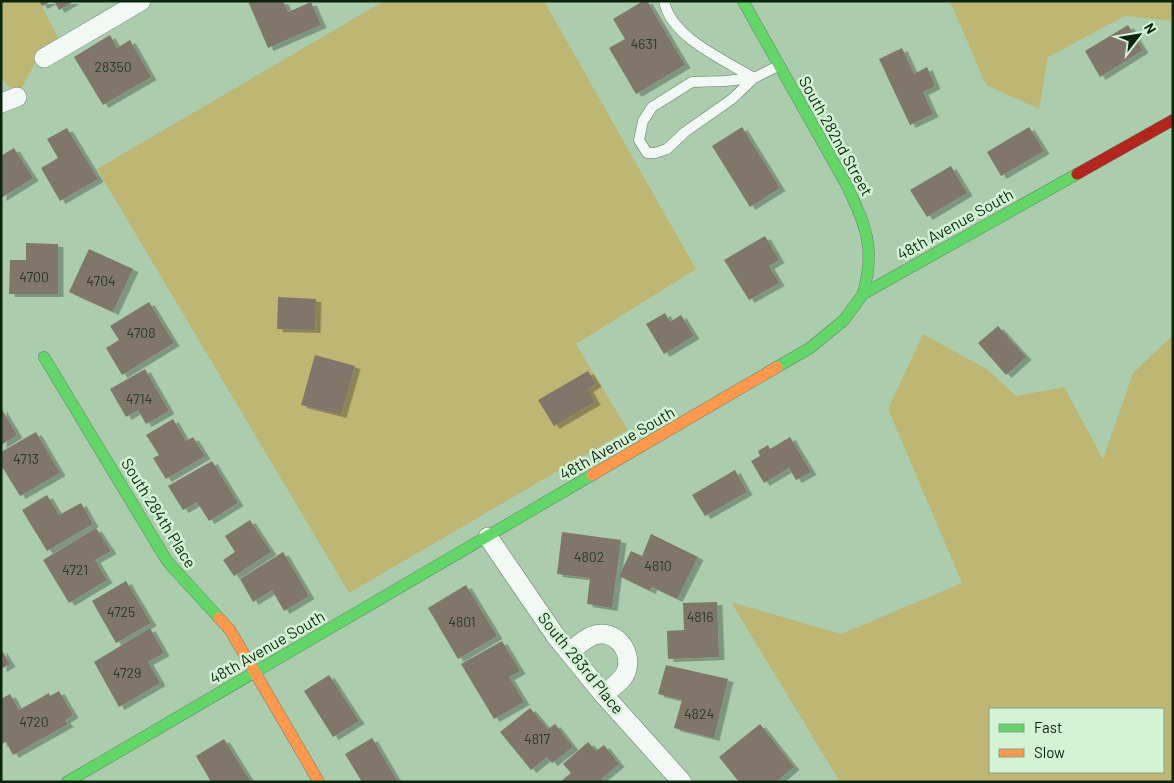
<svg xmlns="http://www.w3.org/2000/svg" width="1174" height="783" viewBox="0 0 1174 783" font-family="Barlow,sans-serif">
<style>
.green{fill:#beb673;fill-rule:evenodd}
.building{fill:#81766a;filter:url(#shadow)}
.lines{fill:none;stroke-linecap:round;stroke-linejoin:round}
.lane-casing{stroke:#668168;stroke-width:11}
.street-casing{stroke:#668168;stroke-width:20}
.fast-casing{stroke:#668168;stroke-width:12}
.slow-casing{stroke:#668168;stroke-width:12}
.jam-casing{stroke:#668168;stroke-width:12}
.lane{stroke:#f2f8f3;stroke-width:10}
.street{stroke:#f2f8f3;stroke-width:19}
.fast{stroke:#63d668;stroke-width:11}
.slow{stroke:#ff974d;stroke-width:11}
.jam{stroke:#b3261e;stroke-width:11}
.labels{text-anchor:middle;stroke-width:5;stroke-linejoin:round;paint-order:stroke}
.number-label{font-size:14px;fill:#283824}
.street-label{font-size:16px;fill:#0b240d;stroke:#d4f3d5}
</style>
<defs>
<filter id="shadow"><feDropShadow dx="5.5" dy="3" stdDeviation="0" flood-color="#0004"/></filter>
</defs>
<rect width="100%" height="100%" fill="#abcdad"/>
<g class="green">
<polygon points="1,1 39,1 63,47 35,63 17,97 1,77"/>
<polygon points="384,1 544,1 696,269 576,344 628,430 349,593 97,169"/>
<polygon points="950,1 1173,1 1173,21 1125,16 1048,57 1039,109 986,85"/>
<path d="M923,334L988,370L1016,396L1064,387L1103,459L1133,373L1173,335V782H840L731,602L841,634L962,583L888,409ZM990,709H1163V772H990Z"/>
</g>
<g class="building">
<polygon points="39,1 51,1 42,6"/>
<polygon points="54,1 74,1 59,10"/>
<polygon points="248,1 283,1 288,12 311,2 321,25 268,48"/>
<polygon points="643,1 647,1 685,65 636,94 609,48 625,39 613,19"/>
<polygon points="1128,25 1143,50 1100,77 1085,51"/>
<polygon points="110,35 117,48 130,40 151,77 103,105 74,57"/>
<polygon points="902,48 914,74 927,67 935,86 923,92 933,114 910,125 879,59"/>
<polygon points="742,127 780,188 750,207 712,146"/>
<polygon points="1029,127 1044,151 1001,176 987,152"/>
<polygon points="67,128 98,179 60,201 41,168 58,158 47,139"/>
<polygon points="14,148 33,178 1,198 1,156"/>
<polygon points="951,166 967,193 927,217 910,190"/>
<polygon points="765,236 779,260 769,266 779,283 749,300 724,260"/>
<polygon points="26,243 58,244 58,294 9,294 10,260 26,260"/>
<polygon points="89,249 133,269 113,312 69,292"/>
<polygon points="278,297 316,299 315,330 277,329"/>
<polygon points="149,302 174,343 122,375 106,348 119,340 110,326"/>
<polygon points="665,313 670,322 681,315 694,336 664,354 646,324"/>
<polygon points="998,326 1026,357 1006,375 978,343"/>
<polygon points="315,355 355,366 341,415 301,405"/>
<polygon points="145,369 169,411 146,424 138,410 126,417 110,389"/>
<polygon points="588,371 596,384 588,389 595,402 554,426 538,400"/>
<polygon points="1,408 17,435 1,445"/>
<polygon points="173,419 186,441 193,437 205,456 166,479 153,458 159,455 146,435"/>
<polygon points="36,432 60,473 20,496 1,465 1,452"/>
<polygon points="790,437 811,472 796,480 789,468 764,483 751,461 760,456 758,451 768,445 770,449"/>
<polygon points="212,461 238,503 209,521 197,502 183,510 168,486"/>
<polygon points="735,470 747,492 705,516 692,495"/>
<polygon points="47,495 59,515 81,503 93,524 47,551 22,510"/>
<polygon points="250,520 271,552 234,576 223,560 235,552 225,536"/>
<polygon points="96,528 111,551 95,560 107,580 69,603 43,560"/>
<polygon points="562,532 621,540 612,608 587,604 590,578 557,574"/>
<polygon points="651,534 698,557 677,599 652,587 650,591 619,576 631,551 642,556"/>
<polygon points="283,552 309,596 284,611 272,590 253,602 240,579"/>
<polygon points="126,581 151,623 116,643 92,601"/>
<polygon points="466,585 497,636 458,659 428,608"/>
<polygon points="717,602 719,657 668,659 667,631 684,630 683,603"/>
<polygon points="150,628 164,653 148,662 160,683 119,707 94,662"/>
<polygon points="502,641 520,671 509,677 524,702 494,719 461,664"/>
<polygon points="1,649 10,664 1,669"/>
<polygon points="666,665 728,679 714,738 674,728 682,700 658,694"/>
<polygon points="329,675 359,721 333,737 304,691"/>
<polygon points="59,691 73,715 65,720 68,724 13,755 6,742 1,744 1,699 10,694 19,710 49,693 50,696"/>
<polygon points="530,708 548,729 555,724 573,747 552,763 547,757 531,770 500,732"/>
<polygon points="760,724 794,767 776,782 739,782 719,757"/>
<polygon points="372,738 398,782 362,782 345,754"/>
<polygon points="224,739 251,782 211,782 196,756"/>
<polygon points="588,742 596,751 604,745 619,764 601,779 604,782 560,782 571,773 563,764"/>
</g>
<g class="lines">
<g class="lane-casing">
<path id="lane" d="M664,1C671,38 725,60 754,78L732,99L685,132L667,149L655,153H647L639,140L643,121L652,107L692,82L725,81L754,78L778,66"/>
</g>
<g class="street-casing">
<g id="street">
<polyline points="44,58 141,1"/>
<polyline points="1,103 17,97"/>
<polyline points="488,537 555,635 603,694 682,782"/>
<path d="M569,652C576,647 583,640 592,636C614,627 634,651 626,672C622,682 611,688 603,694"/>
</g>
</g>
<g class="fast-casing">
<g id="fast">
<path d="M743,1L846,184C866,226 876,248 863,294"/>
<polyline points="44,357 167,561 219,618"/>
<polyline points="777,367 810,348 844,320 863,294 1077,174"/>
<polyline points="67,782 592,475"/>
</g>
</g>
<g class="slow-casing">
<g id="slow">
<polyline points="592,475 777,367"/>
<polyline points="219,618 230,630 319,782"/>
</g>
</g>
<g class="jam-casing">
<polyline id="jam" points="1077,174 1173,120"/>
</g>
<use href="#lane" class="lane"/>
<use href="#street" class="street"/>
<use href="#fast" class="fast"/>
<use href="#slow" class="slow"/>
<use href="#jam" class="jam"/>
</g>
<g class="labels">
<g class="number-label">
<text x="644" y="49">4631</text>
<text x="113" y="72">28350</text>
<text x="34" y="282">4700</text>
<text x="101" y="286">4704</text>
<text x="141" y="338">4708</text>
<text x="139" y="404">4714</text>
<text x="26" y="464">4713</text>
<text x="589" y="562">4802</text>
<text x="658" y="571">4810</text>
<text x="75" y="575">4721</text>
<text x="121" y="617">4725</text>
<text x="700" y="622">4816</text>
<text x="462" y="627">4801</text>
<text x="127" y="678">4729</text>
<text x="699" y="719">4824</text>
<text x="34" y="727">4720</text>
<text x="537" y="744">4817</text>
</g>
<g class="street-label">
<text transform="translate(836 136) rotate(61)" y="6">South 282nd Street</text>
<text transform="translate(955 224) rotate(-29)" y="6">48th Avenue South</text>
<text transform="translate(617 443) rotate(-30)" y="6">48th Avenue South</text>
<text transform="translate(159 513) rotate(58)" y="6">South 284th Place</text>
<text transform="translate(267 647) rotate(-30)" y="6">48th Avenue South</text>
<text transform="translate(581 663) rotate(51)" y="6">South 283rd Place</text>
</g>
</g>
<rect width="1174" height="783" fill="none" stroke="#0b240d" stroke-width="5"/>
<rect x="989" y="708" width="175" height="65" fill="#d4f3d5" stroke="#84a085"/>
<rect x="999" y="724" width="25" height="8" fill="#63d668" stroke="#84a085"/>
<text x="1034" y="733" font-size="15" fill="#0b240d">Fast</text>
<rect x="999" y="749" width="25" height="8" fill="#ff974d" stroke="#84a085"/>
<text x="1034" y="758" font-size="15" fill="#0b240d">Slow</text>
<g transform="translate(1139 35) rotate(59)" stroke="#d4f3d5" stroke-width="4" paint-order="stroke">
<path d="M0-4L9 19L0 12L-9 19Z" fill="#0b240d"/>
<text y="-8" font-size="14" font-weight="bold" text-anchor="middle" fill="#0b240d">N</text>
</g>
</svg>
